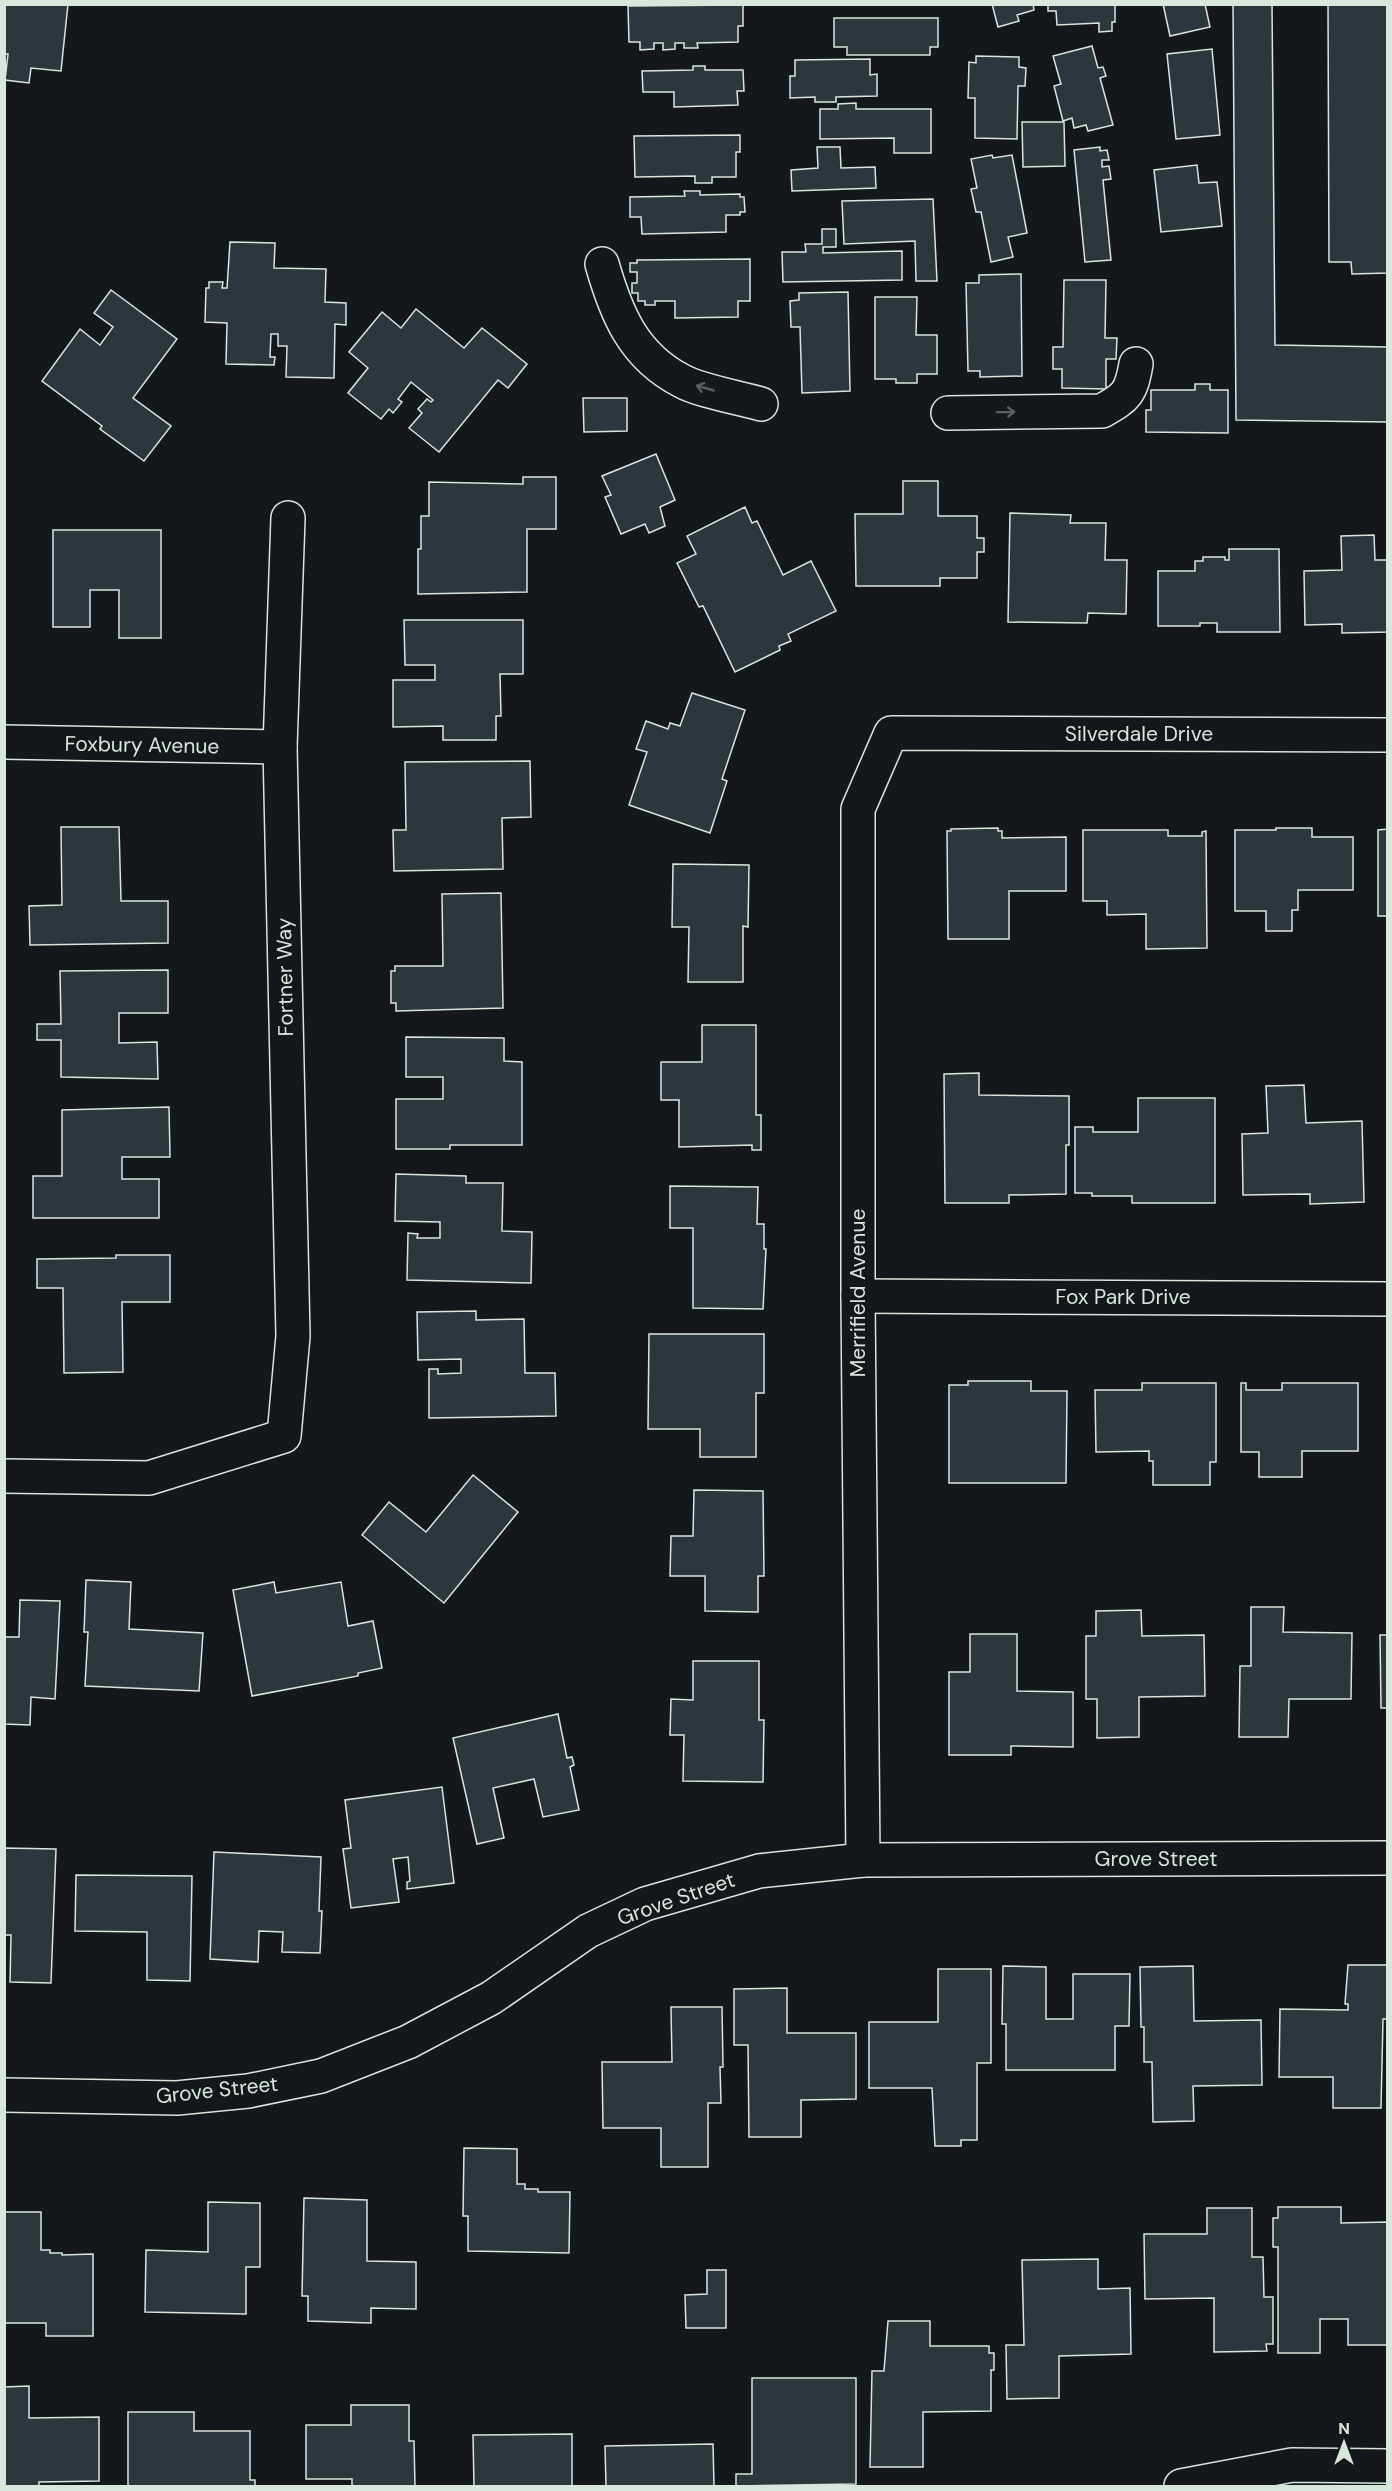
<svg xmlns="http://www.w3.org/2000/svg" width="1392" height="2491" viewBox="0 0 1392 2491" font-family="'DM Sans',sans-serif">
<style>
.building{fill:#2c363c;stroke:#d8e6dc;stroke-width:1.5}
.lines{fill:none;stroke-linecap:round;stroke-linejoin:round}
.minor-casing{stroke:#d8e6dc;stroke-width:36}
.minor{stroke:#14181c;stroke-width:33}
.oneway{stroke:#59605f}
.labels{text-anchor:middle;stroke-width:4.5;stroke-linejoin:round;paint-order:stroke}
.street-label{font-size:21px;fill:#d8e6dc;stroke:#14181c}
</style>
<rect width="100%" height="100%" fill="#14181c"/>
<g class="building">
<polygon points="4,4 68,4 61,71 31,68 29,83 5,80 8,54 4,54"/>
<rect x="784" y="4" width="105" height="1"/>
<polygon points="992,4 1033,4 1034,10 1017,15 1019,21 998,27"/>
<polygon points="1048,4 1115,4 1115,22 1112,22 1112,31 1099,32 1099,23 1057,25 1056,11 1048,11"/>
<polygon points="1163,4 1205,4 1210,27 1170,36"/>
<polygon points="1233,4 1272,4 1275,345 1388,347 1388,422 1236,420"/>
<polygon points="1328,4 1388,4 1388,273 1352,274 1351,262 1329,262"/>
<polygon points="743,5 743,26 738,26 738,42 697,43 698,48 684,48 684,43 675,43 675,49 663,50 663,43 654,43 654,49 640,50 640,42 629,42 628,6"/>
<polygon points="834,18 938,18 938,47 930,47 930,55 847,55 847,47 834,47"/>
<polygon points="1092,46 1098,68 1103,67 1106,76 1100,78 1113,125 1088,131 1086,125 1074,128 1072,118 1063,121 1054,86 1061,84 1053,56"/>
<polygon points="1212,49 1220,135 1176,139 1167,54"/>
<polygon points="976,56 1019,57 1019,67 1026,68 1025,86 1018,86 1017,139 975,138 975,98 968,98 969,62 976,63"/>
<polygon points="870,59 870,75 877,74 877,96 836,97 836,102 815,102 815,97 790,98 790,76 795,76 795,60"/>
<polygon points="693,66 705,66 705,70 743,70 744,91 737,91 738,105 674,107 674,92 643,92 642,71 693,70"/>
<polygon points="856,103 856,109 931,109 931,153 894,153 894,138 820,139 820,109 838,109 838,104"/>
<polygon points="1022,122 1064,122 1065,166 1023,167"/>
<polygon points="740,135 740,152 736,152 736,177 712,177 712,183 695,183 695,176 635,177 634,136"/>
<polygon points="817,147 840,147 841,168 875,167 876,188 792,191 791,170 818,168"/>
<polygon points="1100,147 1100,151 1107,150 1109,160 1102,160 1102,167 1109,166 1111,179 1103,180 1111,260 1085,262 1074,150"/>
<polygon points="992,155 993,158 1012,155 1027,233 1008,237 1013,257 991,262 981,212 976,212 971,189 977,188 971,159"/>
<polygon points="1197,165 1199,183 1217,182 1222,226 1161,232 1154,170"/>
<polygon points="684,191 700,191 700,195 740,194 740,197 744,197 745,212 740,212 740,215 726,215 726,232 642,234 641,217 630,217 630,197 685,196"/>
<polygon points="933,199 937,281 916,281 915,241 844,244 842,201"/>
<polygon points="822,229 836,229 836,247 823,247 823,253 902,251 902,280 783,282 782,252 806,252 805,244 822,244"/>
<polygon points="230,242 275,243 274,268 326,269 325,302 346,303 346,325 335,324 334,378 286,377 287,346 278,346 278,334 271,334 270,357 275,357 274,365 226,364 227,323 205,322 206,288 209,288 209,282 223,282 222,288 227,288"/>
<polygon points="750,259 750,301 738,301 738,317 675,318 675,301 655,301 655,305 645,305 645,301 638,301 638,293 632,293 632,283 637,283 637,272 630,272 630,263 637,263 637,260"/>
<polygon points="1021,274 1022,376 980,377 980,371 968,371 966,283 979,283 979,275"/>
<polygon points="1064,280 1106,280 1105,338 1117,338 1116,359 1106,359 1106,389 1062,388 1062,369 1053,369 1053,347 1063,347"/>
<polygon points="111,290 177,339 133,398 171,426 144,461 100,429 102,426 42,381 80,329 100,345 113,327 94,313"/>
<polygon points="848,292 850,391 802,393 800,327 791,327 790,301 799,300 799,293"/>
<polygon points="875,297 917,297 916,335 937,335 937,374 917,374 917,383 896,383 896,379 875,379"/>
<polygon points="416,309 464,348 482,328 527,364 508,388 498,380 439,452 409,428 422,413 418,409 427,399 431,402 433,400 411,382 398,399 402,402 393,413 389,409 381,419 348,393 368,368 349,352 382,312 401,328"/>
<polygon points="1195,384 1210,384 1210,390 1228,390 1228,433 1146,432 1146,410 1151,410 1151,390 1195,390"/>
<polygon points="583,398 627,398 627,431 584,432"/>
<polygon points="656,454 675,500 660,507 665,526 649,533 645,524 621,534 605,497 611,495 602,476"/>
<polygon points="523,477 556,477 556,529 527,529 527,592 418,594 418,549 421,549 421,516 429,516 429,482 523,484"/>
<polygon points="903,481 938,481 938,516 977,516 977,538 984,538 984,552 977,552 977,578 940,578 940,586 856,586 855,514 903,514"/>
<polygon points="745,507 752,523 757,521 783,575 811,561 836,611 788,634 791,641 779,646 780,650 735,672 703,606 699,607 677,563 696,554 687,536"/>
<polygon points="1010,513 1071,515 1070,523 1106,523 1105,560 1127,560 1126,614 1088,613 1087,623 1008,622"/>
<polygon points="53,530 161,530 161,638 119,638 119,590 90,590 90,627 53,627"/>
<polygon points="1374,535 1375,560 1388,560 1388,632 1342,633 1342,624 1305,625 1304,571 1342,570 1341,536"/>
<polygon points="1229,549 1279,549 1280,632 1217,632 1217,623 1200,623 1200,626 1158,626 1158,571 1195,571 1195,561 1203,561 1203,557 1225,557 1225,560 1229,560"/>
<polygon points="404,620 523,620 523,674 500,674 501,716 496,716 496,740 443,740 443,726 393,727 393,680 435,680 435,665 405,665"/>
<polygon points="692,693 745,710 722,779 727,781 710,833 629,805 647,752 636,749 646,721 668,729 670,723 680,726"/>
<polygon points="530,761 531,817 502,818 503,869 394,871 393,830 406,830 405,762"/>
<polygon points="61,827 119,827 121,901 168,901 168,943 30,945 29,906 62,905"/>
<polygon points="998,828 998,831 1002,831 1002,838 1066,837 1066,891 1009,891 1009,939 948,939 947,831 951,831 951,829"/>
<polygon points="1276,828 1312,828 1312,837 1353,837 1353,890 1298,890 1298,910 1292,910 1292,931 1266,931 1266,911 1235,911 1235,830 1276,830"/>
<polygon points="1388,829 1388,916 1378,916 1378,830"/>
<polygon points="1083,830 1168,830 1168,836 1202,836 1202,832 1206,831 1207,948 1146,949 1146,914 1107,915 1107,901 1083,901"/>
<polygon points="673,864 749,865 748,927 743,926 743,982 688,982 689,927 672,927"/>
<polygon points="501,893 503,1008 396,1011 396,1003 391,1003 391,971 395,971 395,966 443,966 442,894"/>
<polygon points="168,970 168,1013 119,1013 119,1043 157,1042 158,1079 61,1077 61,1040 37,1040 37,1024 61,1024 60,971"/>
<polygon points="702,1025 756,1025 756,1115 761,1115 761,1150 752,1150 752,1145 679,1147 679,1100 661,1100 661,1062 702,1062"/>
<polygon points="406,1037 504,1038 504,1061 522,1062 522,1145 450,1145 450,1149 396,1149 396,1099 443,1099 443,1077 406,1077"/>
<polygon points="979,1073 979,1095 1069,1096 1069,1145 1066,1145 1066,1194 1009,1195 1009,1203 945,1203 944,1074"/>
<polygon points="1304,1085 1306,1123 1362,1121 1364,1202 1310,1204 1310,1194 1243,1195 1242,1134 1268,1133 1266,1086"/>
<polygon points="1138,1098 1215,1098 1215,1203 1132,1203 1132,1196 1092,1196 1092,1193 1075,1193 1075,1127 1093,1127 1093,1132 1138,1132"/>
<polygon points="169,1107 170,1157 122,1157 122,1179 159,1179 159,1218 33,1218 33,1176 62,1176 62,1110"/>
<polygon points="396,1174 466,1176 466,1183 503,1183 502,1231 532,1232 531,1283 407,1280 408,1233 418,1234 417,1238 440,1238 440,1222 395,1221"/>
<polygon points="670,1186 758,1187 757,1224 764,1224 764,1249 766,1249 763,1309 693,1308 693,1228 670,1228"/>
<polygon points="116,1255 170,1255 170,1302 122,1302 123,1372 64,1373 63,1288 37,1288 37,1259 116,1258"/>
<polygon points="476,1311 476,1320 524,1319 525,1373 555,1373 556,1416 429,1418 429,1369 438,1369 438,1374 461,1373 461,1359 418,1360 417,1312"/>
<polygon points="649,1334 764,1334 764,1393 756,1393 756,1457 700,1457 700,1429 648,1429"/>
<polygon points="968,1381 1031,1381 1031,1391 1067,1391 1066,1483 949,1483 949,1385 968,1385"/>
<polygon points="1142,1383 1216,1383 1216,1462 1210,1462 1210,1485 1153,1485 1153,1461 1149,1461 1149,1451 1096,1452 1095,1390 1142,1390"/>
<polygon points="1241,1383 1246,1383 1246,1390 1282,1390 1282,1383 1358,1383 1358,1451 1302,1451 1302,1477 1259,1477 1259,1452 1241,1452"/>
<polygon points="473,1475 518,1512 444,1603 362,1535 389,1502 426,1532"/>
<polygon points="694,1490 763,1491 764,1576 758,1576 758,1612 705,1611 705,1576 670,1576 671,1536 693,1536"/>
<polygon points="86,1580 131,1582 129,1629 203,1633 199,1691 85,1686 88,1632 84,1632"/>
<polygon points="274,1582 276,1593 341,1582 348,1626 373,1621 382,1668 358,1673 358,1676 252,1696 233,1590"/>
<polygon points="20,1600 60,1601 55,1699 31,1697 30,1725 4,1724 4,1637 19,1637"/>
<polygon points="1251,1607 1284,1607 1283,1632 1352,1633 1351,1699 1289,1699 1288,1737 1239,1737 1240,1666 1251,1666"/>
<polygon points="1141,1610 1142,1636 1204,1635 1205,1696 1139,1697 1139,1737 1097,1738 1097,1699 1086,1699 1086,1636 1096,1636 1096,1611"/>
<polygon points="970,1634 1017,1634 1017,1691 1073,1692 1073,1747 1011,1746 1011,1755 949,1755 949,1672 970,1672"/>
<polygon points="1380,1635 1388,1635 1388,1708 1381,1708"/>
<polygon points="693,1661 759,1661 759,1720 764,1720 763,1782 683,1781 684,1735 670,1735 671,1699 693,1700"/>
<polygon points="558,1714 567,1758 572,1757 574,1765 570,1767 579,1810 543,1817 534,1779 493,1788 504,1838 477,1844 453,1738"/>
<polygon points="442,1787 454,1883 407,1889 407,1882 410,1881 408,1857 393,1859 399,1902 351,1908 343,1849 351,1848 345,1800"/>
<polygon points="4,1848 56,1849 51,1983 10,1982 11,1935 4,1935"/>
<polygon points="214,1852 321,1857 319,1911 322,1911 320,1953 282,1952 283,1932 259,1931 258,1962 210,1959"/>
<polygon points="76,1875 192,1876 190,1981 147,1980 147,1932 75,1931"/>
<polygon points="1348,1965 1388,1965 1388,2019 1383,2019 1381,2108 1333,2108 1333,2077 1279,2077 1280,2009 1348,2010 1348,2004 1345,2004"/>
<polygon points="1003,1966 1046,1967 1046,2019 1073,2019 1073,1974 1130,1974 1129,2026 1115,2026 1115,2070 1006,2070 1006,2024 1002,2024"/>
<polygon points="1193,1966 1194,2021 1261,2020 1262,2085 1193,2086 1194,2121 1153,2122 1152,2062 1144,2062 1144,2027 1141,2027 1140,1967"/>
<polygon points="938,1969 991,1969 991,2063 977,2063 977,2140 961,2140 961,2146 935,2146 932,2088 869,2088 869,2022 938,2022"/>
<polygon points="787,1988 787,2033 856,2033 856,2099 801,2100 801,2137 749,2137 748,2045 734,2045 734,1989"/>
<polygon points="671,2007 722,2007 723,2067 720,2067 721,2103 708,2103 708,2167 661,2167 661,2128 603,2128 602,2062 672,2062"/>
<polygon points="464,2148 517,2149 517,2184 525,2184 525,2189 538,2189 538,2192 570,2192 569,2253 468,2251 468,2216 463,2216"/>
<polygon points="304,2198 367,2200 367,2261 416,2262 416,2309 371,2308 371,2323 308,2321 308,2296 302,2296"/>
<polygon points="208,2202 260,2203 260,2267 246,2267 246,2314 145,2312 146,2250 208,2252"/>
<polygon points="1278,2207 1341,2207 1341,2223 1388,2222 1388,2345 1348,2345 1348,2319 1320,2319 1320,2353 1278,2353 1278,2247 1273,2247 1273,2218 1278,2218"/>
<polygon points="1207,2208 1252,2208 1252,2257 1263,2257 1264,2297 1273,2297 1273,2344 1266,2344 1267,2351 1214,2352 1214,2298 1145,2299 1144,2234 1207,2234"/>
<polygon points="4,2212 41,2212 41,2250 50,2250 50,2253 62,2253 62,2255 93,2254 93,2336 46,2336 46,2323 4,2323"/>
<polygon points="1098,2259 1098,2289 1130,2288 1131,2354 1059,2356 1059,2398 1007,2399 1006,2345 1024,2345 1022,2260"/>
<polygon points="707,2270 726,2270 726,2328 686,2328 685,2295 707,2294"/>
<polygon points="888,2321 930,2321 930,2346 989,2346 989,2353 994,2353 994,2370 991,2370 991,2411 923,2412 923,2467 870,2467 872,2371 884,2371"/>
<polygon points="752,2378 856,2378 856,2484 736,2486 736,2474 752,2474"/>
<polygon points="29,2386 29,2418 99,2417 99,2481 39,2482 39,2486 4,2486 4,2387"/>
<polygon points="351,2405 409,2405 409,2441 414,2441 415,2486 352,2486 352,2479 306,2479 306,2425 351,2425"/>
<polygon points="128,2412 194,2412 194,2431 250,2431 250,2480 255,2480 255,2486 128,2486"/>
<polygon points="572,2434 572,2486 474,2486 473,2435"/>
<polygon points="713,2444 714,2486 606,2486 605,2446"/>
</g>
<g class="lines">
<g class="minor-casing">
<g id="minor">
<path d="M602,264C616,313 633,356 682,381C700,391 740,398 761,404"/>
<path d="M948,413L1102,411C1127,397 1131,393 1136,364"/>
<polyline points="4,742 280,747"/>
<polyline points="858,1296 1388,1299"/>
<polyline points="4,1476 149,1478 284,1436 293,1336 280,747 288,518"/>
<polyline points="863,1860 858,1296 858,809 891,733 1388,735"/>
<polyline points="4,2095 177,2098 248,2091 321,2076 408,2042 491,1998 588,1931 645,1904 759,1871 863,1860 1388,1858"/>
<polyline points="1181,2486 1292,2465 1388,2466"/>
</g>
</g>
<use href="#minor" class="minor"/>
</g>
<defs><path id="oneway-shaft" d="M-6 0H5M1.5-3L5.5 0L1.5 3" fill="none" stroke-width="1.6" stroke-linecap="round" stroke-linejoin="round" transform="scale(1.5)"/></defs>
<g class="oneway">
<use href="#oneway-shaft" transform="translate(705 388) rotate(-164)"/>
<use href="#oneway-shaft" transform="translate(1006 412) rotate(-1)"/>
</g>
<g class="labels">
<g class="street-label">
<text x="1139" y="741">Silverdale Drive</text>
<text transform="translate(142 745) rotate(1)" y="7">Foxbury Avenue</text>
<text transform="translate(285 977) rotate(-91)" y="7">Fortner Way</text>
<text transform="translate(858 1293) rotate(-90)" y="7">Merrifield Avenue</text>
<text x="1123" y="1304">Fox Park Drive</text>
<text x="1156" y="1866">Grove Street</text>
<text transform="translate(676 1899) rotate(-19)" y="7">Grove Street</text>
<text transform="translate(217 2090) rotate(-6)" y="7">Grove Street</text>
</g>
</g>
<rect width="1392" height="2491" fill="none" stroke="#d8e6dc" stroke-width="12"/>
<g transform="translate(1344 2443)" stroke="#14181c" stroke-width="4.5" paint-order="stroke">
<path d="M0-4.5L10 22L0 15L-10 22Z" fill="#d8e6dc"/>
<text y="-9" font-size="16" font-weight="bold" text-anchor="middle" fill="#d8e6dc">N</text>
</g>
</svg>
